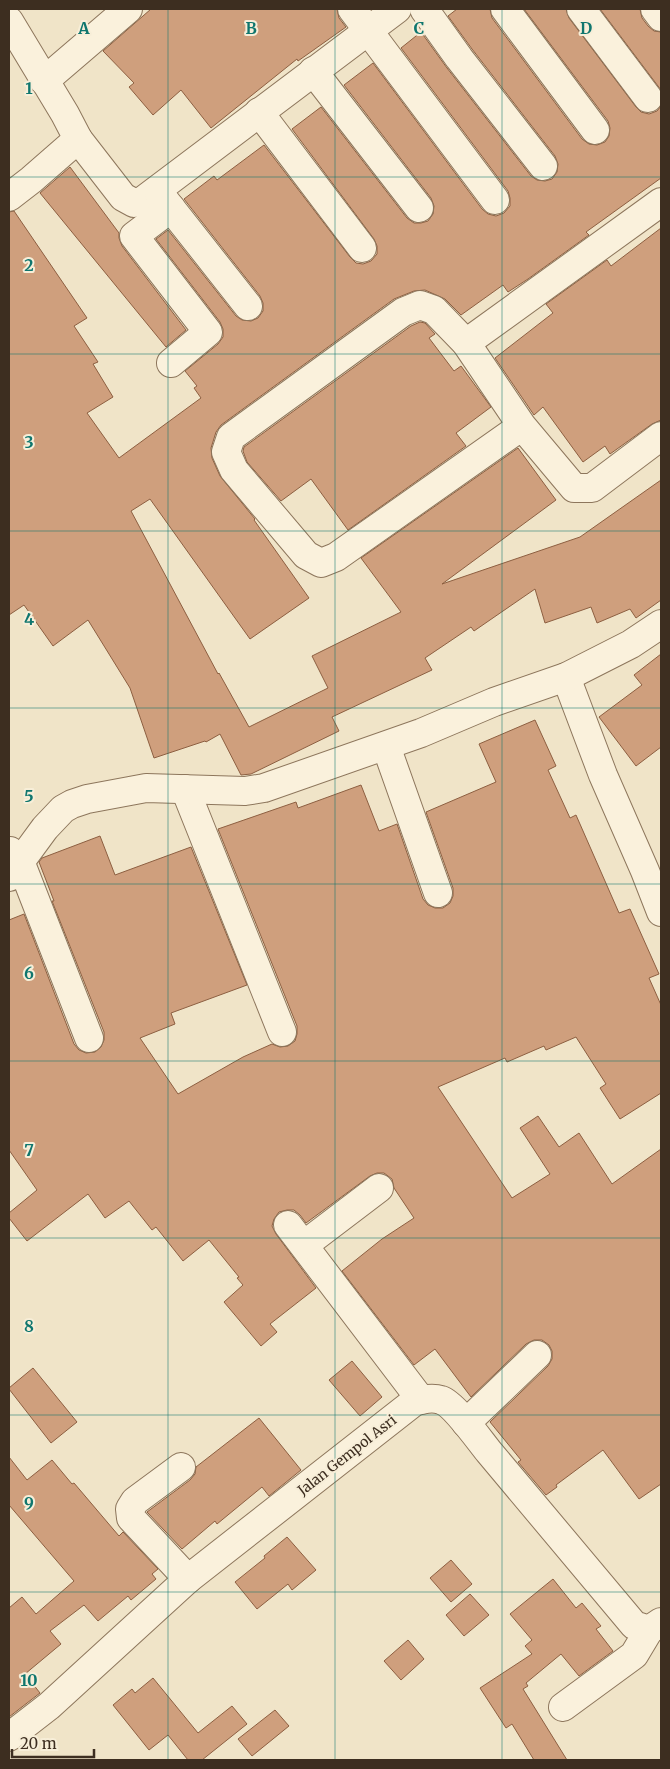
<svg xmlns="http://www.w3.org/2000/svg" width="670" height="1769" viewBox="0 0 670 1769" font-family="Merriweather,serif">
<style>
.building{fill:#cf9f7d;stroke:#8d5f41}
.lines{fill:none;stroke-linecap:round;stroke-linejoin:round}
.minor-casing{stroke:#8d765c;stroke-width:30}
.minor{stroke:#faf1dc;stroke-width:28}
.grid{fill:none;stroke:#0f766e;stroke-width:1;stroke-opacity:0.55}
.labels{text-anchor:middle;stroke-width:4;stroke-linejoin:round;paint-order:stroke}
.street-label{font-size:14px;fill:#3d2e20;stroke:#f7eed8}
.grid-label{font-size:16px;text-anchor:middle;font-weight:bold;fill:#0f766e;stroke:#f7eed8;stroke-width:4;stroke-linejoin:round;paint-order:stroke}
</style>
<rect width="100%" height="100%" fill="#f0e4c8"/>
<g class="building">
<polygon points="151,9 337,9 339,18 346,27 298,61 297,59 211,128 181,90 153,115 129,87 134,83 103,51"/>
<polygon points="457,9 490,9 492,18 582,139 589,144 597,145 605,142 609,136 610,128 608,121 524,9 566,9 569,18 636,107 641,112 649,114 657,111 661,106 661,178 586,232 589,235 528,279 508,292 503,285 461,315 445,299 425,290 414,291 394,299 221,425 216,432 211,448 212,458 220,476 255,519 254,520 309,598 250,639 150,499 131,511 218,674 219,673 249,727 328,688 312,656 401,612 361,558 518,448 556,500 442,584 580,537 661,480 661,600 636,618 630,609 597,623 591,607 545,623 535,589 474,631 471,627 425,658 432,670 332,717 339,731 251,774 241,775 220,734 206,742 205,741 154,758 130,688 88,620 53,646 24,605 9,615 9,212 14,211 87,318 74,326 98,362 93,364 113,397 87,413 119,458 201,398 194,388 197,386 185,371 218,344 223,337 223,329 220,322 156,239 168,230 236,316 242,320 251,321 258,318 263,311 263,303 260,296 184,199 214,176 217,180 264,145 350,257 356,263 363,264 371,261 377,254 377,246 374,239 292,129 321,107 407,218 414,223 421,223 428,221 433,214 434,206 431,198 344,85 373,63 482,209 488,214 496,216 504,213 510,206 510,198 508,191 401,48 421,32 447,68 531,176 537,180 545,181 552,179 557,172 558,164 555,156 472,49 448,16"/>
<polygon points="600,9 640,9 642,18 648,26 654,31 661,32 661,90"/>
<polygon points="70,167 119,233 119,238 122,246 186,330 166,347 40,193"/>
<polygon points="661,228 661,420 652,424 610,454 605,446 583,462 543,407 534,415 495,358 553,313 546,304 607,260 611,266"/>
<polygon points="420,322 425,323 435,334 429,338 454,371 461,366 491,407 456,433 466,446 348,530 311,479 281,501 247,462 243,451 244,447 411,326"/>
<polygon points="661,654 661,747 636,766 599,717 642,685 634,675"/>
<polygon points="535,720 556,766 548,770 570,818 576,815 619,913 630,909 659,974 649,978 661,1005 661,1093 620,1119 600,1088 606,1084 576,1037 546,1050 544,1046 507,1062 505,1058 438,1087 512,1198 550,1174 520,1128 538,1116 559,1147 579,1133 612,1184 661,1149 661,1484 639,1499 603,1450 556,1485 557,1487 546,1495 518,1462 521,1460 490,1422 548,1366 552,1359 552,1351 549,1345 542,1340 534,1340 526,1344 471,1397 435,1349 414,1365 342,1271 382,1239 414,1218 394,1188 392,1179 384,1173 377,1173 370,1176 306,1223 300,1215 294,1210 287,1210 279,1212 274,1219 272,1226 276,1234 316,1288 270,1324 277,1332 261,1346 224,1302 243,1285 237,1278 239,1277 209,1240 183,1261 156,1227 152,1230 129,1201 105,1218 88,1194 27,1241 9,1218 9,1213 37,1190 9,1150 9,920 24,914 74,1044 79,1050 86,1053 95,1052 101,1047 104,1040 104,1032 52,901 54,901 39,862 42,858 100,836 115,875 191,847 247,985 171,1013 175,1024 140,1038 178,1094 243,1057 272,1044 280,1047 288,1046 295,1041 297,1034 297,1026 218,829 296,802 298,808 361,785 379,831 397,824 423,899 428,905 435,908 443,908 450,903 453,896 453,888 426,812 496,782 479,744"/>
<polygon points="352,1361 382,1397 360,1416 329,1380"/>
<polygon points="33,1368 77,1422 51,1443 9,1389 9,1388"/>
<polygon points="259,1418 301,1470 269,1496 262,1487 217,1524 215,1521 182,1549 147,1512 190,1480 195,1474 196,1467"/>
<polygon points="9,1457 27,1480 52,1460 72,1484 74,1483 119,1536 123,1532 158,1569 152,1574 156,1579 131,1600 128,1596 98,1621 84,1605 50,1631 61,1644 25,1674 40,1693 9,1717 9,1608 22,1597 36,1614 74,1581 9,1505"/>
<polygon points="287,1537 316,1570 292,1590 288,1584 257,1609 235,1582 265,1558 264,1556"/>
<polygon points="451,1560 472,1584 451,1602 430,1578"/>
<polygon points="553,1579 576,1608 582,1603 601,1626 596,1629 613,1651 579,1676 561,1654 526,1683 528,1686 523,1689 567,1760 534,1760 512,1724 506,1728 480,1688 532,1654 525,1646 532,1640 510,1614"/>
<polygon points="470,1594 489,1615 464,1636 446,1615"/>
<polygon points="408,1640 424,1659 401,1680 384,1661"/>
<polygon points="153,1678 198,1733 232,1706 247,1724 202,1760 188,1760 168,1735 149,1750 113,1705 132,1689 135,1693"/>
<polygon points="275,1710 289,1726 252,1756 238,1739"/>
</g>
<g class="lines">
<g class="minor-casing">
<g id="minor">
<polyline points="352,9 495,200"/>
<polyline points="424,9 459,58 543,166"/>
<polyline points="505,9 595,130"/>
<polyline points="581,9 648,98"/>
<polyline points="655,9 661,17"/>
<polyline points="9,21 65,114 78,139 31,180 9,197"/>
<polyline points="313,71 419,208"/>
<polyline points="44,81 128,9"/>
<polyline points="259,112 362,248"/>
<polyline points="78,139 123,197 134,203 141,202 397,9"/>
<polyline points="159,193 248,306"/>
<polyline points="171,208 134,236 208,332 171,363"/>
<polyline points="466,343 661,202"/>
<polyline points="522,426 336,557 321,563 306,555 234,470 226,452 231,437 403,312 420,305 434,310 466,343 522,426 574,488 592,488 661,436"/>
<polyline points="566,677 603,775 645,871 661,912"/>
<polyline points="386,746 438,893"/>
<polyline points="185,789 282,1032"/>
<polyline points="10,851 20,861 89,1038"/>
<polyline points="9,877 45,828 63,809 72,804 87,799 146,788 245,791 264,788 421,733 494,702 566,677 631,644 661,624"/>
<polyline points="288,1225 421,1400"/>
<polyline points="304,1245 379,1188"/>
<polyline points="466,1423 537,1355"/>
<polyline points="181,1467 135,1501 130,1509 131,1518 188,1579"/>
<polyline points="563,1707 634,1655 649,1630"/>
<path d="M9,1737L49,1706L188,1579L414,1402C423,1399 432,1397 441,1400C454,1404 480,1441 489,1452L634,1625L649,1630L661,1622"/>
</g>
</g>
<use href="#minor" class="minor"/>
</g>
<path class="grid" d="M168,9V1760M335,9V1760M502,9V1760M9,177H661M9,354H661M9,531H661M9,708H661M9,884H661M9,1061H661M9,1238H661M9,1415H661M9,1592H661"/>
<g class="labels">
<g class="street-label">
<text transform="translate(347 1455) rotate(-38)" y="5">Jalan Gempol Asri</text>
</g>
</g>
<g class="grid-label">
<text x="84" y="34">A</text>
<text x="251" y="34">B</text>
<text x="419" y="34">C</text>
<text x="586" y="34">D</text>
<text x="29" y="94">1</text>
<text x="29" y="271">2</text>
<text x="29" y="448">3</text>
<text x="29" y="625">4</text>
<text x="29" y="802">5</text>
<text x="29" y="979">6</text>
<text x="29" y="1156">7</text>
<text x="29" y="1332">8</text>
<text x="29" y="1509">9</text>
<text x="29" y="1686">10</text>
</g>
<rect width="670" height="1769" fill="none" stroke="#3d2e20" stroke-width="20"/>
<path d="M12 1749v8h82v-8" fill="none" stroke="#3d2e20" stroke-width="2.5"/>
<text x="20" y="1749" font-size="15" fill="#3d2e20" stroke="#f7eed8" stroke-width="4" paint-order="stroke">20 m</text>
</svg>
